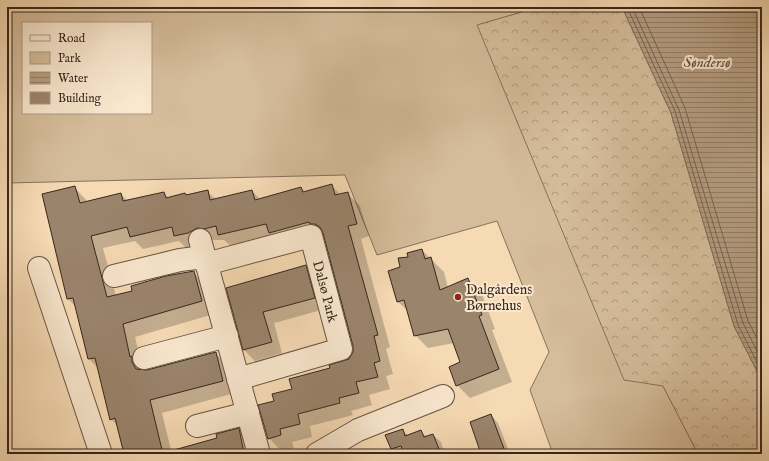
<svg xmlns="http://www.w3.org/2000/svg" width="769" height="461" viewBox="0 0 769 461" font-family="'IM FELL English',serif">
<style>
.green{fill:#d5bc9a;stroke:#86725c;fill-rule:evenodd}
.forest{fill:url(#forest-crowns);stroke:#86725c}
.water{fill:url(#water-rules);stroke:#826e59}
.shadow{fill:#0003}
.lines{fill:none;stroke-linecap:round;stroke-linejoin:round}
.shore{stroke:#76624f;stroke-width:1}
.building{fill:#9a846c;stroke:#36271d}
.minor-casing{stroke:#665443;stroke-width:24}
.minor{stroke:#f9e7ce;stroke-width:22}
.poi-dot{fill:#8f2418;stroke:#f9e7ce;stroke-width:1.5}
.labels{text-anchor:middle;stroke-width:4;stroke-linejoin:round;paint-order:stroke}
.poi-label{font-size:14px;fill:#36271d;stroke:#f9e7ce;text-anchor:start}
.street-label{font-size:14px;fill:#36271d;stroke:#f9e7ce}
.water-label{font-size:15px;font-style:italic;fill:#5c4a3b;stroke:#f9e7ce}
</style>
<defs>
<pattern id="forest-crowns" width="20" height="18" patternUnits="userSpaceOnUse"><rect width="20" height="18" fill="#d5bc9a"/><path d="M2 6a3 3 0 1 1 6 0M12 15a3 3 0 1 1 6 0" fill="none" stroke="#ae997d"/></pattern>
<pattern id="water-rules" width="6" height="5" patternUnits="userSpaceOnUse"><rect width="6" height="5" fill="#b59d81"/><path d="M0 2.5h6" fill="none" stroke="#948069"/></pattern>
</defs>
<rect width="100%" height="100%" fill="#f6dab4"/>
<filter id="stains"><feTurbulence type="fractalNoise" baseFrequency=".005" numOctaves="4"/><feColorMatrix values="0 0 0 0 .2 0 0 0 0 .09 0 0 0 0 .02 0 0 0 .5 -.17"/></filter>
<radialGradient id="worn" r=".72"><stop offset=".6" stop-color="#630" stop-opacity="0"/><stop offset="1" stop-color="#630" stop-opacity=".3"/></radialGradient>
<path class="green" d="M7,7H539L478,25L698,454H553L530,390L549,352L497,221L377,255L345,175L7,183ZM23,23H151V113H23Z"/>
<polygon class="forest" points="539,7 622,7 671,113 734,326 762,381 762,454 698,454 663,386 624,380 477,25"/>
<polygon class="water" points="622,7 762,7 762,381 734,326 671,113"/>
<g class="shadow">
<polygon points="331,185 341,195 347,193 360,206 369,236 361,239 390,347 386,349 393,374 386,376 390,389 369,395 372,405 351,411 353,415 310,426 312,437 292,442 294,448 281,451 269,438 275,402 293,390 350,360 354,352 354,346 325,237 322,234 232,247 224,240 210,240 201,246 187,249 179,241 143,249 135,241 103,248 116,296 193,272 206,285 214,314 135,337 142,367 144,371 215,353 228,366 235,393 162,413 172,454 125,454 119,427 111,419 98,368 89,359 77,308 68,299 74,187 88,202 121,194 128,201 164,193 169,198 208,192 216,200 252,191 260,199 301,188 305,192"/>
<polygon points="422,250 444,272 448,288 468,279 481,292 495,329 492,330 512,382 470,398 457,385 462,363 454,343 428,348 415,335 409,312 398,302 401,268 410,257"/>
<polygon points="305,266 316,277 325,309 274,323 282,353 255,361 244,350 268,276"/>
<polygon points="491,415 498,423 510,454 482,454"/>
<polygon points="239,429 251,442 254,454 184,454"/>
<polygon points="402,430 409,436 421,432 427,437 433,435 441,442 445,454 394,454 387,436"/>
</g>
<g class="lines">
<g class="shore">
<polyline points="627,7 675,111 738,325 762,372"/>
<polyline points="632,7 679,110 743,323 762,361"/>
<polyline points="639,7 685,108 748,321 762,348"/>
</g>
</g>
<g class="building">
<polygon points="332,184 335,195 348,192 357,224 348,226 378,335 374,336 380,361 374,363 378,377 356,382 359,393 339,398 340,403 298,414 300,424 280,429 281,435 268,439 258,405 274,401 272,394 292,389 289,379 330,368 329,365 349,359 353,352 353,346 323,233 320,227 315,224 310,224 309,222 269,233 266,224 218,235 216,226 204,229 197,228 188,233 174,236 172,227 130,237 127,227 91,236 107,297 132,291 131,286 166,276 194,271 202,301 123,324 130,357 132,356 132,362 136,369 147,370 216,352 223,381 150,400 163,454 124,454 115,418 110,420 95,358 88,359 73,298 67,299 42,194 75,186 80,203 121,193 123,201 164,192 166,198 185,193 186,195 208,190 210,200 252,190 255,200 301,187 303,192"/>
<polygon points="422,249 425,259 431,257 440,290 468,278 482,315 479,316 499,369 456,386 449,367 460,362 448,329 414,336 404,300 397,302 388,271 400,267 398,258 408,257 407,253"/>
<polygon points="306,265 315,298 263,312 272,342 243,350 226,288"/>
<polygon points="491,414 506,454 481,454 470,422"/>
<polygon points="239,428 244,454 174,454 174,450 217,438 216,434"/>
<polygon points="403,429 405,436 421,430 424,437 433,434 441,454 404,454 401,446 391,449 385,435"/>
</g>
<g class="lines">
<g class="minor-casing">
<g id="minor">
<polyline points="200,240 259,454"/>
<path id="s1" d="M206,264L311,236L341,349L238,379"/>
<polyline points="39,268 101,454"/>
<polyline points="114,276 180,260 204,257"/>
<polyline points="144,358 227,336"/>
<polyline points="197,426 248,413"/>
<polyline points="317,454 358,430 443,396"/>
</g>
</g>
<use href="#minor" class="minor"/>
</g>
<circle class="poi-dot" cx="458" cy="297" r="4"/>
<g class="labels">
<g class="poi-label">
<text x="466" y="294">Dalgårdens<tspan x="466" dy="16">Børnehus</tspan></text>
</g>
<g class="street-label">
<text dy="5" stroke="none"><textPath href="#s1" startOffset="166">Dalsø Park</textPath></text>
</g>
<g class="water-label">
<text x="707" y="67">Søndersø</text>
</g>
</g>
<rect width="769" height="461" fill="none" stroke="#f6dab4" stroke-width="24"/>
<rect x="8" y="8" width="753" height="445" fill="none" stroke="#36271d" stroke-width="2"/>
<rect x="12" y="12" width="745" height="437" fill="none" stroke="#36271d"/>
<rect x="22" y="22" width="130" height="92" fill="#f9e7ce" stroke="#ab9a87"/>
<rect x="30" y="35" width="20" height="6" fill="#f9e7ce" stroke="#ab9a87"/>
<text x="58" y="42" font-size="12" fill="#36271d">Road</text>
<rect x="30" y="52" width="20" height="12" fill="#d5bc9a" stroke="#ab9a87"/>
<text x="58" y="62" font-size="12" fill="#36271d">Park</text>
<rect x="30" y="72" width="20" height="12" fill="url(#water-rules)" stroke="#ab9a87"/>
<text x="58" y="82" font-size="12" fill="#36271d">Water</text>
<rect x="30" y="92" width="20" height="12" fill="#9a846c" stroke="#ab9a87"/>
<text x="58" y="102" font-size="12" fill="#36271d">Building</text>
<rect width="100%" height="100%" filter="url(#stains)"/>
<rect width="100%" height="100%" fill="url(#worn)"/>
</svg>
